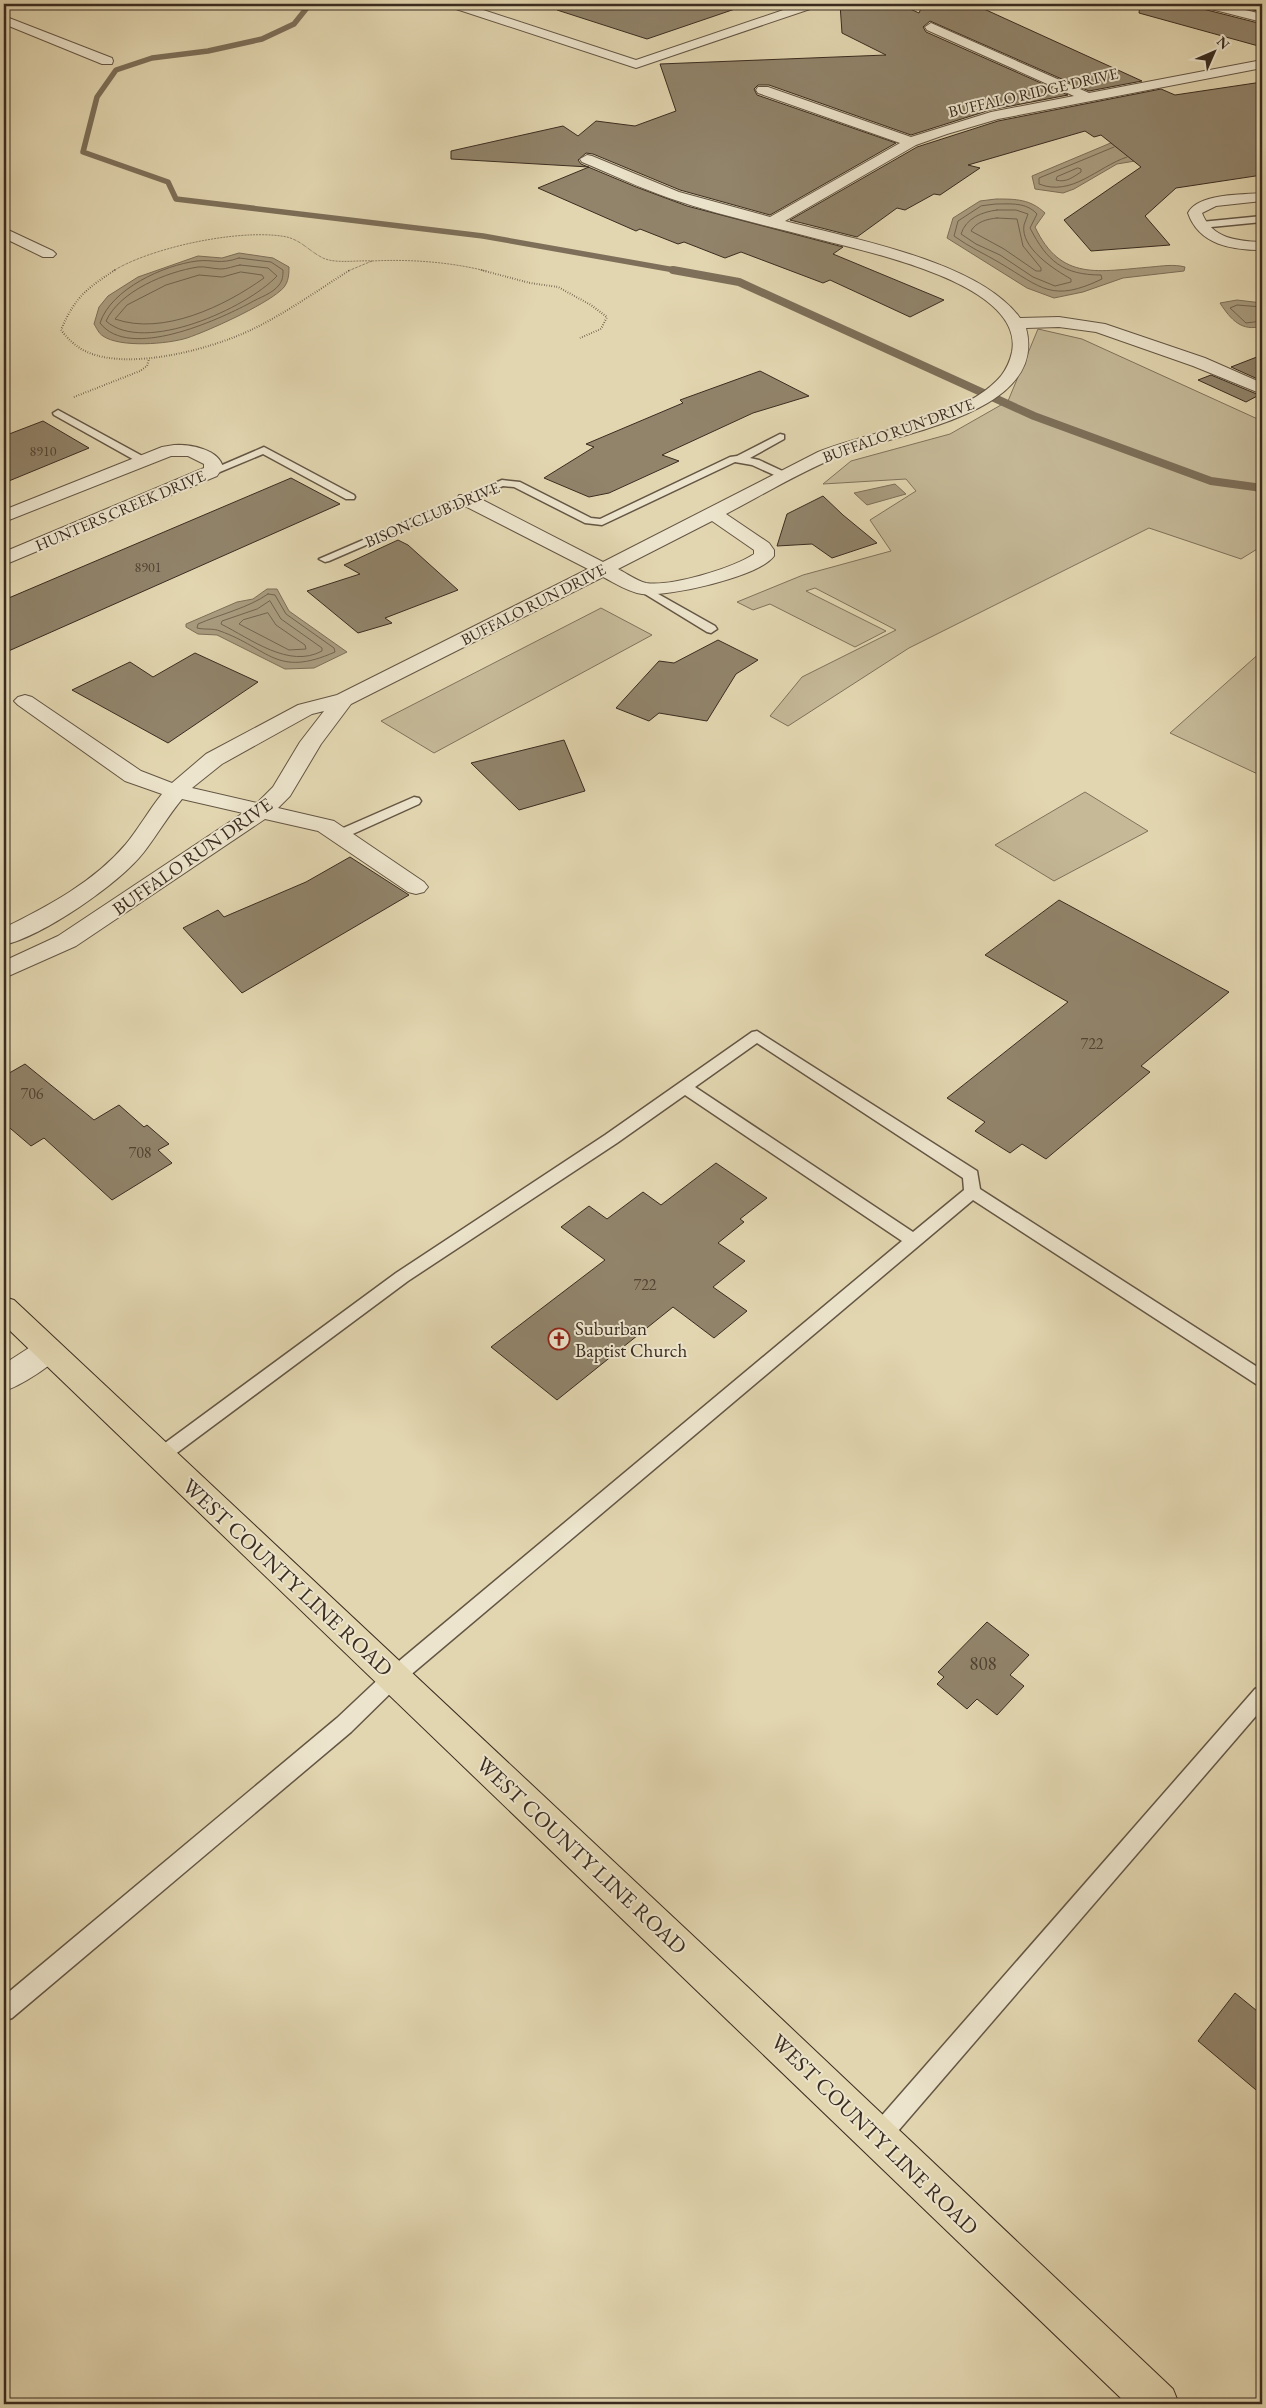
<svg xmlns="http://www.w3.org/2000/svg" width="1266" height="2408" viewBox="0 0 1266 2408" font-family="'EB Garamond',serif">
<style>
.green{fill:#c5b998;stroke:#80725c}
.water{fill:#a99c7f;stroke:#7d6f59}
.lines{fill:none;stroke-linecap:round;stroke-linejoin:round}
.shore{stroke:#726450;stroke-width:1}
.stream-far1{stroke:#7d6f59;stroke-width:5.5}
.stream{stroke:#7d6f59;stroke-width:8}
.building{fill:#91846b;stroke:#3a2c20}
.lane-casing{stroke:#645644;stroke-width:3}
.street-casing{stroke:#645644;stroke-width:2}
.primary-casing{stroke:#3a2c20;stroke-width:2}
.path-far1{stroke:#3a2c20;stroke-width:1;stroke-dasharray:0.5 1;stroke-linecap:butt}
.path{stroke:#3a2c20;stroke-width:2;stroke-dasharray:0.5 2;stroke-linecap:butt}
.lane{fill:#ece4cc;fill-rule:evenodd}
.street{fill:#ece4cc;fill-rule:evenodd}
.primary{fill:#e2d6b0;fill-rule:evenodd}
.labels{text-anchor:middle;stroke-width:4;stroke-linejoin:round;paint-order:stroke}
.far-number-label{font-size:14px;fill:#504233}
.far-street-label{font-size:16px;fill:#3a2c20;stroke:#ece4cc}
.number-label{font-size:16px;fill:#504233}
.street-label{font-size:19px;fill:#3a2c20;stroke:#ece4cc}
.poi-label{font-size:19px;fill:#3a2c20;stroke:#ece4cc;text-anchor:start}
.near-number-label{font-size:19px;fill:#504233}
.near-street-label{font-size:22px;fill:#3a2c20;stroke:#ece4cc}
</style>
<rect width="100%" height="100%" fill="#e2d6b0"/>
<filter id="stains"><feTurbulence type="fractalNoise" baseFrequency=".004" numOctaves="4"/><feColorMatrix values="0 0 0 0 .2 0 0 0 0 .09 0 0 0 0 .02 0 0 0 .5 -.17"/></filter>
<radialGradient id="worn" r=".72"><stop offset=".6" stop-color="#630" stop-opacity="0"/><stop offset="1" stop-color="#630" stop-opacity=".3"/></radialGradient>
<g class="green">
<polygon points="1038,329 1082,339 1262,421 1262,546 1241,559 1149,528 909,648 788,726 770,716 802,677 896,630 815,588 806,591 886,631 855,647 770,604 753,610 737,602 803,575 891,551 870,520 916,491 906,479 823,484 851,461 950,434 1008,401"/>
<polygon points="601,608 652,635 434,753 381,721"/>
<polygon points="1262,651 1262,776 1170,733"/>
<polygon points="1085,792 1148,831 1054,881 995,845"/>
</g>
<g class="water">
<polygon points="1262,112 1262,140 1117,164 1074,189 1063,193 1035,189 1032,176 1113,142"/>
<path d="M996,199C1016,199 1030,199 1045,213L1035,227C1061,282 1099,271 1151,267C1162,266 1174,264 1185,267L1184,271L1123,278L1083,292L1054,298L1027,288L947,238L953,218L980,201Z"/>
<path d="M239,253L273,258L289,267C289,277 288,285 280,291C263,306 208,331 187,338C168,344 120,348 103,336C99,334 96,327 94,324L99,307L108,296L138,277L198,256L222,258Z"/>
<path d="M1237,300L1262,303V326C1242,332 1231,320 1220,303Z"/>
<polygon points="895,484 906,494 867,505 854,493"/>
<polygon points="267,589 277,589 289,611 347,652 314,668 285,669 217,635 198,634 186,627 186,624 237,602 253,599"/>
</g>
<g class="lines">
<g class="shore">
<path d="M1114,147L1039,178V184C1072,197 1097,167 1127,157"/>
<path d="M1078,168L1081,169V172C1073,177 1066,183 1056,180L1057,177Z"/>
<path d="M996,204C1011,204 1026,202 1037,214L1030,228C1047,261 1063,275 1101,275L1102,279C1052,303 1042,288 1000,263C985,254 969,247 954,236L958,221L981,206Z"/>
<path d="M997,210H1016L1028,214C1027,218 1025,221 1024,225C1020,248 1055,270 1071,279V282L1055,286L1033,277L1000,255L976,244L961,234C966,218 982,212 997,210Z"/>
<path d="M997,218L1017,219L1023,246L1041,268V271H1036L1004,249L971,231C976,222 987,219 997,218Z"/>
<path d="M239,258L271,262L283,270C283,275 283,280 279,285C272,294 260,297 250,303C218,320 129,361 100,323C111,289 164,265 197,261C214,259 219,265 239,258Z"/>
<path d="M240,265L268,268L277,276C247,308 144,355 106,321C120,291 166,272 198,267C205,266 213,269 221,269C227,269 234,266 240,265Z"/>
<path d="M241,272L262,275L264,278C225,306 163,336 115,319L127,305L166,285L199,275L222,277Z"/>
<polyline points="1262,307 1237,305 1230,308 1246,323 1262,321"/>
<path d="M268,594L275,595L286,614L334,648L335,652C276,678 270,649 220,631C213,628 205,630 197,628L198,624C221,614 248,608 268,594Z"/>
<path d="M270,601L281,619L322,648V651C289,669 251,639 221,624L222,621L257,609Z"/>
<polygon points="268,613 276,625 305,645 306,649 289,650 239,624 243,620"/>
</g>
<polyline class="stream-far1" points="310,4 294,24 262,39 208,51 152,58 116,70 97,97 83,152 168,182 176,199 483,236 680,271"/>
<polyline class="stream" points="673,270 739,282 1034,416 1211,481 1262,488"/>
</g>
<g class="building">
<polygon points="558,4 734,4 735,9 647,39 557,10"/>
<polygon points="840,4 899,4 919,13 923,4 973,4 1142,81 1089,91 930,21 923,27 926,32 1068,95 990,110 911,135 769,85 758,85 754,89 757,95 896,143 770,215 680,190 593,154 586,153 578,160 581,164 636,187 687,206 843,247 833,254 944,300 910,317 830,280 823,283 741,252 725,258 684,242 678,244 640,229 636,231 538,188 589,167 451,159 451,151 563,126 578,136 596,121 635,126 676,111 660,64 886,55 842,33"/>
<polygon points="1140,4 1199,4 1203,9 1262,24 1262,47 1139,13"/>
<polygon points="1227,4 1262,4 1262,12"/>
<polygon points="1262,82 1262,175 1176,188 1145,216 1170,245 1091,251 1064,220 1141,167 1101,135 1094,137 1085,131 968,165 980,168 940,195 934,194 905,210 897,208 857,237 790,220 917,147 998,121 1161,89 1175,95"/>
<polygon points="1262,355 1262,381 1231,367"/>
<polygon points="760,371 809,396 753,413 662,455 679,461 609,493 589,497 544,478 594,447 586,444 683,403 680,400"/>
<polygon points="1211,375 1259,395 1246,402 1198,380"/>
<polygon points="43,421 89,448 4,483 4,436"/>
<polygon points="291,478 340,504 4,653 4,600"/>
<polygon points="823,496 843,515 877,543 832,558 812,544 777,546 787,514"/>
<polygon points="398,540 408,545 458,590 385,618 392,623 358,633 307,591 360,574 344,565"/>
<polygon points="718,640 758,660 736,674 707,721 659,713 649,721 616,708 659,661 674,663"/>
<polygon points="195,653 258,682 168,743 72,690 130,662 153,677"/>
<polygon points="564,740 585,791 519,810 471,763"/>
<polygon points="350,857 409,895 242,993 183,928 218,910 224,917 306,882"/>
<polygon points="1059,900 1229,992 1141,1066 1150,1072 1046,1159 1022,1144 1010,1153 975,1131 985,1122 947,1098 1068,1002 985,955"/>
<polygon points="25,1064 94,1120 119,1105 144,1127 147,1125 169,1144 158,1150 172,1163 112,1200 44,1138 31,1146 4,1123 4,1076"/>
<polygon points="716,1163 767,1198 740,1219 744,1222 718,1243 745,1261 713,1287 747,1311 714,1338 673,1307 557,1400 491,1347 605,1260 561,1227 589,1206 607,1219 643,1192 661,1205"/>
<polygon points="987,1622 1029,1655 1010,1675 1024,1686 997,1715 977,1699 967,1709 937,1684 944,1677 938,1672"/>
<polygon points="1235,1993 1262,2015 1262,2095 1198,2041"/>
</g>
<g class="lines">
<g class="lane-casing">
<g id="lane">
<polygon points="1262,216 1262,222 1201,228 1197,225 1201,222"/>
<polygon points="58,410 146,458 147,460 146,462 138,462 54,415 53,413"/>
<polygon points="780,434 784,435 784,439 750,458 759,460 789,474 789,478 781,478 752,465 735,462 602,525 585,523 514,487 503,486 329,561 325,562 319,559 502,480 520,482 591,518 600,519 730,457 737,456"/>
<polygon points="264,447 354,495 355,497 354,499 346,499 263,454 215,474 207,474 206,472"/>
<polygon points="644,586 715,626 717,629 711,633 707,632 640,591 638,589 640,587"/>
<polygon points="414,797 419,798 421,801 419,804 344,838 334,838 332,835 334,832"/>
<path d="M757,1031L977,1171L980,1189L1262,1370V1386L1256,1384L973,1200L401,1683L351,1732L12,2018L4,2021V1996L337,1718L387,1671L902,1241L685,1095L617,1143L408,1281L166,1461L160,1463L154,1461L151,1456L154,1451L396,1273L605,1135L752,1032ZM757,1043L963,1178L964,1190L913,1232L695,1087Z"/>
<polygon points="1262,1686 1262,1709 886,2145 878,2149 870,2145 866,2137 870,2129 1255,1689"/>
</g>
</g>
<g class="street-casing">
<g id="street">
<polygon points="448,4 465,4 636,60 801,4 818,4 816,7 636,68 450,7"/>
<polygon points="1201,4 1220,4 1262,14 1262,22 1203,7"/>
<polygon points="4,16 112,58 113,61 112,64 102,64 4,24"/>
<path d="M931,23L1089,93L1262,60V68L998,119L947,134L916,145L785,221C852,239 979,261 1020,318L1059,317L1105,324L1205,358L1262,383V394L1193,366L1096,332L1059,327L1026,328C1049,414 896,433 842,455C802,471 764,494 726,514L769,543L774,550V556C759,577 668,597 642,594C628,592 615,583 603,577L351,704L321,744L290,796L278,808L334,821L424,882L428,887L424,892L416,894L408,892L318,831L265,819L76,946L4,978V961L58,936L243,813L182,799C168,816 157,835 144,852C119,884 43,936 4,945V928C48,906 94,882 126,844C139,828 149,810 162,794L125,781L18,705L14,701L18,697L25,695L32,697L141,771L172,783L206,754L298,705L337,695L588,569L459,503L457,499L459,495H473L603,562L818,452C871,430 964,420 1001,376C1007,368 1010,361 1012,352C1025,283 866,252 818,239C769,226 718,215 669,198C640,188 611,174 582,162L580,159L587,155L592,156L679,192L770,217L900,143L758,93L756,90L758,87H768L911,137L991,112L1074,96L927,30L925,27ZM712,521L754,550V554C733,568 671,587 646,583C637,581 626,573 618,569ZM324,711L300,742L273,787L257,803L192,788L222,764L312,714Z"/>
<path d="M1262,193V201L1216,206L1202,213C1212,239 1238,241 1262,242V250C1232,250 1199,245 1188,213C1198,193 1242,195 1262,193Z"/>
<polygon points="4,228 53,251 56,254 53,257 43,257 4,238"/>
<path d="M174,445C190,444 219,449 223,467L217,476L4,565V552L204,468V464L188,456H171L4,522V510L162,447Z"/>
<path d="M48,1339L58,1342L63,1350C55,1365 20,1386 4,1391V1364L38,1342Z"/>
</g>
</g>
<g class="primary-casing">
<polygon id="primary" points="4,1297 14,1300 752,1991 1173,2389 1179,2404 1127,2404 4,1325"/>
</g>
<g class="path-far1">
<path d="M372,261C409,259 450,262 486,271"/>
<path d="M113,271C152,247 242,228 287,237C302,241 309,251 323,258C336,264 357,260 372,261"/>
<polyline points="348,271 372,261"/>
</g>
<g class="path">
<path d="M115,270C86,289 75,297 61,330C68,339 76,347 87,352C130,371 212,349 253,329C286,313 318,290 350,270"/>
<polyline points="481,270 530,283 558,287 591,305 607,317 601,329 580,338"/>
<polyline points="74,397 140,371 147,366 149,359"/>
</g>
<use href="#lane" class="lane"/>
<use href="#street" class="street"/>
<use href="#primary" class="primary"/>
</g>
<defs>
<g id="church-ring" transform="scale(1.125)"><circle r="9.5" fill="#ece4cc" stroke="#8f2418" stroke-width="1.5"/><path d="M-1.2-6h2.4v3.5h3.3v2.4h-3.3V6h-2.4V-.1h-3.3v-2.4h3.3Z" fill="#8f2418"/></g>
</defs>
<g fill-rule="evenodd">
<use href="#church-ring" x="559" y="1339"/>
</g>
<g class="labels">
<g class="far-number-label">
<text x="43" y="456">8910</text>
<text x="148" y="572">8901</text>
</g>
<g class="far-street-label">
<text transform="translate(1033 92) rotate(-13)" y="6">BUFFALO RIDGE DRIVE</text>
<text transform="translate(898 430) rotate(-20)" y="6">BUFFALO RUN DRIVE</text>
<text transform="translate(120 510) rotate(-23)" y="6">HUNTERS CREEK DRIVE</text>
<text transform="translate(432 514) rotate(-23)" y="6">BISON CLUB DRIVE</text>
<text transform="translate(533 604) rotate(-27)" y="6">BUFFALO RUN DRIVE</text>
</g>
<g class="number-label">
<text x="1092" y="1049">722</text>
<text x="32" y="1099">706</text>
<text x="140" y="1158">708</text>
<text x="645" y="1290">722</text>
</g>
<g class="street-label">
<text transform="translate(192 856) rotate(-35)" y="7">BUFFALO RUN DRIVE</text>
</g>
<g class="poi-label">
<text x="575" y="1335">Suburban<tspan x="575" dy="22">Baptist Church</tspan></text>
</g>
<g class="near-number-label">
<text x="983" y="1670">808</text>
</g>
<g class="near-street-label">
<text transform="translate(288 1577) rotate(43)" y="8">WEST COUNTY LINE ROAD</text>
<text transform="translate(582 1855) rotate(43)" y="8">WEST COUNTY LINE ROAD</text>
<text transform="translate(875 2134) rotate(44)" y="8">WEST COUNTY LINE ROAD</text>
</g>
</g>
<rect width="1266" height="2408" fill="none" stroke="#e2d6b0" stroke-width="20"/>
<rect x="5" y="5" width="1256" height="2398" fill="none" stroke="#3a2c20" stroke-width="2.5"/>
<rect x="10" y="10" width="1246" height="2388" fill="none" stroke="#3a2c20"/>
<g transform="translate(1214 52) rotate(45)" stroke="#ece4cc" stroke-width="4" paint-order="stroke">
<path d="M0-4L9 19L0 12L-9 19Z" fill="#3a2c20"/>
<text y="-8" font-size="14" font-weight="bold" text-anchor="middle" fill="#3a2c20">N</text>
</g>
<rect width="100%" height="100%" filter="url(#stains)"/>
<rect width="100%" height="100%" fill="url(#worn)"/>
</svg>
